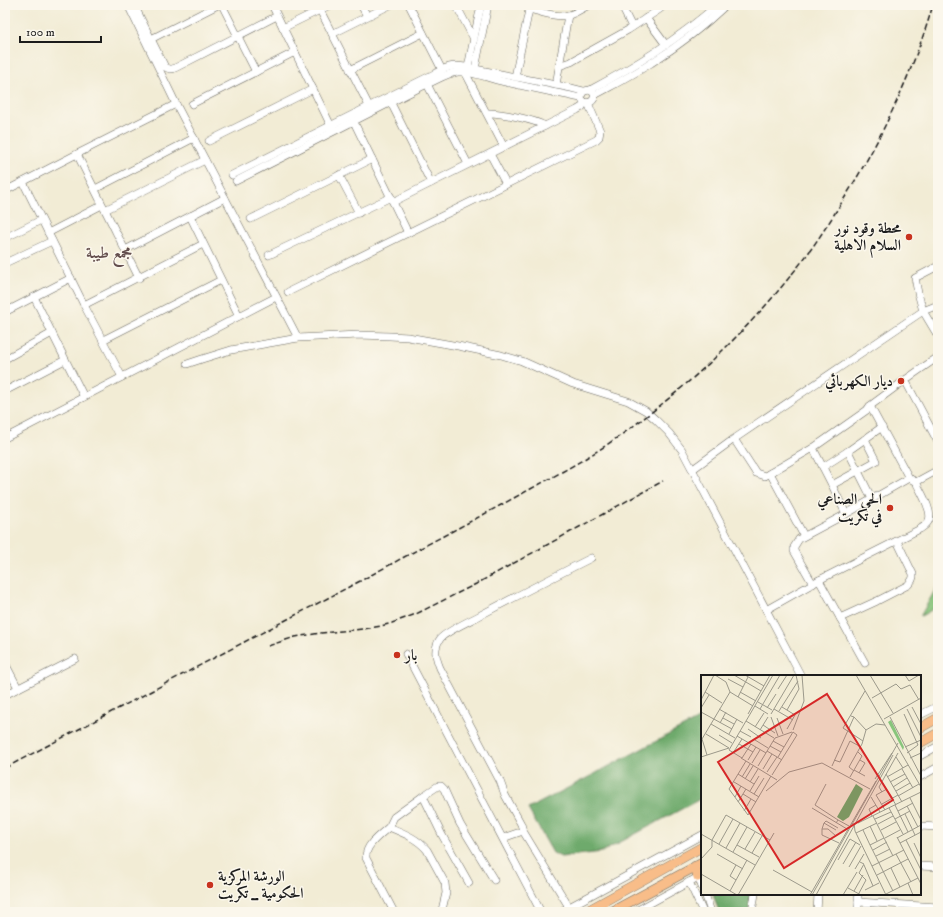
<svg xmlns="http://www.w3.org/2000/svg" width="943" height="917" viewBox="0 0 943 917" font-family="'IM FELL DW Pica',Amiri,serif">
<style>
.green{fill:#88c57c;stroke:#52704c}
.forest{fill:#6eaa6c;stroke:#456344}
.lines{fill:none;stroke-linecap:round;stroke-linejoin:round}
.minor-casing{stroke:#67655d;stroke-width:8}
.major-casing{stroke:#67655d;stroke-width:10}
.minor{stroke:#fff;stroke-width:7}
.major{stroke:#f8bd89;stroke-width:9}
.rail{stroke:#1c1c1c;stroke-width:1.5;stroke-dasharray:6 3;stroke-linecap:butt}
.poi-dot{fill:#c8321e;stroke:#fbf7ec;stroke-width:1.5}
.labels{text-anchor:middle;stroke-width:3;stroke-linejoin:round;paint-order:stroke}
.poi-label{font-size:15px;font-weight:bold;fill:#1c1c1c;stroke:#fbf7ec;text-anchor:end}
.neighbourhood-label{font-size:16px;font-weight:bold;fill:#644f4e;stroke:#fbf7ec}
.inset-road{fill:none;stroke:#9c998b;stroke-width:1}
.view{fill:#d62828;fill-opacity:0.15;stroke:#d62828;stroke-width:2}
.inset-edge{fill:none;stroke:#1c1c1c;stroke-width:2}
</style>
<rect width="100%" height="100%" fill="#fbf7ec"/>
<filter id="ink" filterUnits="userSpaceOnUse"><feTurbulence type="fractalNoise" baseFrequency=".025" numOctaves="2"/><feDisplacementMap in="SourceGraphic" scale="8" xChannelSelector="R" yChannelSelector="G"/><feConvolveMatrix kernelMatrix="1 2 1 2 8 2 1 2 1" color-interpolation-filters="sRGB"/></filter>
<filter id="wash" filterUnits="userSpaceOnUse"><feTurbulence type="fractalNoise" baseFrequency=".012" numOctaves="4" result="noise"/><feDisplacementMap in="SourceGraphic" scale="16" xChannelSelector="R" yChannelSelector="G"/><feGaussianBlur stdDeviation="0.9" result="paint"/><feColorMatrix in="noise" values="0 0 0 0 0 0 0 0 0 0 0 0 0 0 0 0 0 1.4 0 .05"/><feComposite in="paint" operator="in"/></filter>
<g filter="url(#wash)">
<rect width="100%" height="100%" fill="#f2ecd5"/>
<polygon class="green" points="938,585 938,606 921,616 921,615"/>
<g class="forest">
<polygon points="702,717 702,798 602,852 561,857 553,853 528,809"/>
<polygon points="713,894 750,894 749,912 719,912"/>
</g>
</g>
<g filter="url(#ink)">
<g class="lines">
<g class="minor-casing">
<g id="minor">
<polyline points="128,5 176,104 298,338"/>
<path d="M134,5L165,67C169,69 171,70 175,68L277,16"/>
<polyline points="222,5 256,72"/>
<polyline points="272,5 332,128"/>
<polyline points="361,5 367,16"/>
<polyline points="409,5 442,70"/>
<polyline points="456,5 474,39"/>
<polyline points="621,5 632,27"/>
<path d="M529,9C540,12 558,18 569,15C576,13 582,8 589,5"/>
<polyline points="320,10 369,106"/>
<polyline points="646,18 666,45"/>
<polyline points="283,28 330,5"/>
<polyline points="332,34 390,5"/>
<polyline points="151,39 218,5"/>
<polyline points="559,66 571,62 576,59 628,30 660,9 664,5"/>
<polyline points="468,67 481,5"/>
<polyline points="475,69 488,5"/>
<polyline points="350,70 423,33"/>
<polyline points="465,72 504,147"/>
<polyline points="515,77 530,5"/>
<polyline points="427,84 468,164"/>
<polyline points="556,85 568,15"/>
<path d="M590,90C637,65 677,40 717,5"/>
<path d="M595,95C613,85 633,75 651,63C678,46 703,27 726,5"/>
<polyline points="391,103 431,183"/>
<polyline points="192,104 295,52"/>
<path d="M487,113C498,112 536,120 545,126"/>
<polyline points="354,122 408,233"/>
<polyline points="209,141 313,89"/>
<polyline points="77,154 139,278"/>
<polyline points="490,154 506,184"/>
<path d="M232,175L442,70C453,64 463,66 475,69L571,88L583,91"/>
<polyline points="339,175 359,213"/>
<path d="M236,181L427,84C437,80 447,73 458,72C471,71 485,77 497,80C525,87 553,92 581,98L584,102L588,103C601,99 592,84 582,93L581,98"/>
<polyline points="23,182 84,305 122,377"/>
<polyline points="95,189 194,138"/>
<polyline points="5,191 77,154 176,104"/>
<polyline points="393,202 577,110 582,107 585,102"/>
<polyline points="105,210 205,160"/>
<polyline points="190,216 239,316"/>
<polyline points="251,219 372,159"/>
<polyline points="48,233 102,205"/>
<polyline points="5,238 41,220"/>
<polyline points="125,250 225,198"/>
<polyline points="269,255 391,197"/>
<polyline points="5,263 52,241"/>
<polyline points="938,266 915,278 918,293 923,311 938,336"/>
<polyline points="288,292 596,140 599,137 600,131 588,103"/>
<polyline points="34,297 84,397"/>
<polyline points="84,305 203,244"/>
<polyline points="5,312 71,278"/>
<polyline points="103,340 221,280"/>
<polyline points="5,359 52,333"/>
<polyline points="187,364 202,359 231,350 298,338 358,335 390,336 408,337 458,346 501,355 522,361 573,384 628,401 646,411 656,420 669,433 682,450 801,676"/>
<polyline points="905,380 938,357"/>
<polyline points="5,391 65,360"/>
<polyline points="870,406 909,478"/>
<polyline points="5,438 276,297"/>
<polyline points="734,439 756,473 765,476 813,448 867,410 870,406 905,380 938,442"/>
<polyline points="813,448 832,485 846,514"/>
<polyline points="848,451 872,499"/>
<polyline points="823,467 848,451 882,427"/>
<polyline points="693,469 734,439 923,311 938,305"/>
<polyline points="770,473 804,536"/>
<polyline points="832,485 876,461 865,439"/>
<polyline points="819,580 865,663"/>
<polyline points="813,584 794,551 794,547 799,539 846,514 909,478 916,482 938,470"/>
<path d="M766,610L819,580L920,529C923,527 927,525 929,520C933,511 920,491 916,482"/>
<polyline points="840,618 877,601 908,585 912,580 913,577 913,574 897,541"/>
<polyline points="406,654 541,912"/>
<polyline points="5,663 18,688"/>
<polyline points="5,695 75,659"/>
<polyline points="920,715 938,706"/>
<polyline points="920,756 938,746"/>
<polyline points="920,777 938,767"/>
<polyline points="423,796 438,786 441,786 444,789 460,824 494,880"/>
<polyline points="920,826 938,827"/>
<polyline points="389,827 394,817 423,796 442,835 469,883"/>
<polyline points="523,831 569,907"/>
<path d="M503,838L523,831L521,824L505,795L500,781L440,668C436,658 433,649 440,639C444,633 469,621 477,617C515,597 553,577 591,558"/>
<polyline points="920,866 938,867"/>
<polyline points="698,877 702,887"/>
<polyline points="689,882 703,912"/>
<polyline points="705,894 711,912"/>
<polyline points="858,902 938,907"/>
<path d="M394,912L366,858C365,845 380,835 389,827C403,833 417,838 427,850L445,883L446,893L442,910L443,912"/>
<polyline points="560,912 702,835"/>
<polyline points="634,912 702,875"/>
<polyline points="752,912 755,894"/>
<polyline points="817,912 818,894"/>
<polyline points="858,912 858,894"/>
</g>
</g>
<g class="major-casing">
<g id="major">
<polyline points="920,728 938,718"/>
<polyline points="920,743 938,733"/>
<polyline points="695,866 698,877"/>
<polyline points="585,912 702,847"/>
<polyline points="611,912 702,863"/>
</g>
</g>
<use href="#minor" class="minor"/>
<use href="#major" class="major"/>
<g class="rail">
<polyline points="268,646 295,637 321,633 363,629 381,626 392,623 416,614 476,584 663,481"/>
<path d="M5,768C125,705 244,642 364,579C409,554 455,530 501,505C534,487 567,470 599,450C673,401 741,339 796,269C810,252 823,232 835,213C877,148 911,79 933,5"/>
</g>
</g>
</g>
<g class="poi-dot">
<circle cx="909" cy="237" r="4"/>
<circle cx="901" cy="381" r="4"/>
<circle cx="890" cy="508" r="4"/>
<circle cx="397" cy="655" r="4"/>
<circle cx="210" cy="885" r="4"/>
</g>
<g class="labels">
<g class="poi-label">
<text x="901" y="233">محطة وقود نور<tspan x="901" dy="17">السلام الاهلية</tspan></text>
<text x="893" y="386">ديار الكهربائي</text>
<text x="882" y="504">الحي الصناعي<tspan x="882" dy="17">في تكريت</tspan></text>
<text x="405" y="660" text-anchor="start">بار</text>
<text x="218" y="881" text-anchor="start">الورشة المركزية<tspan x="218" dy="17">الحكومية _ تكريت</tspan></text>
</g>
<g class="neighbourhood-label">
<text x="109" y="258">مجمع طيبة</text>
</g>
</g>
<g transform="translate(701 675)">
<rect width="220" height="220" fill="#f2ecd5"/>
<path d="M190,45L203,72L202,75L187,47Z" fill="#88c57c"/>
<path d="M155,109L162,114L148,142L142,146L136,142Z" fill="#6eaa6c"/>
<path class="inset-road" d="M14,0L25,7L29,17L52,31M33,0L60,16M44,0L63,11M155,0L220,112M169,0L192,38M204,0L208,6L218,0M27,4L42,12M77,14L86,0M4,17L21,28M39,17L55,26M37,22L47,2M171,23L195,9L200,14L209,10L218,25M0,25L13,0M57,27L71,35M54,31L67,39M81,32L94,40L86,54M211,32L220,49M0,33L8,20M66,33L75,19M18,34L42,48M59,34L79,0M73,34L92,45M206,34L220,62M86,35L98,14L95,0M78,36L97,6M0,37L31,54M47,39L69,0M70,39L93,0M203,39L217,70L206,78M70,42L77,61M153,42L165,55M189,42L220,101M22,43L33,49M76,43L82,59M183,44L220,23M45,46L73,63M19,48L25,37M10,49L34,63M62,50L74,58M54,52L63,38M47,54L60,63M59,55L67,42M92,55L103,26L101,0M39,56L50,62M5,59L28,73M28,59L36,44M18,60L31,68M36,61L65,78M54,65L67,73M72,66L83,72M162,66L142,53L164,16M38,69L52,77M50,69L41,83L28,75L72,0M69,71L80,77M204,72L220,65M66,76L81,85M32,78L41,64M6,80L1,64L29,17M0,82L28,73M77,82L92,57M195,82L202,93M40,83L76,105M209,83L220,78M47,85L55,72M133,85L139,87L149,66L160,72M45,86L28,114L47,140L70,101M51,88L59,75M57,91L74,63L91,57M131,91L153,42L150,41M62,94L71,79M201,94L212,113M153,95L164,101M153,96L148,92L161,69L165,55L175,49L184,50M66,97L76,82M158,98L164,88L159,85M37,99L53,109M185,99L201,127M71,100L96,60L92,57M41,102L49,89M149,102L161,81L157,77M186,102L207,90M44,104L52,91M174,104L191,78M33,107L58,122M49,107L57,94M181,107L195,130M189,107L204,99M125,109L114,130L137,145L135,148M192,112L206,103M49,116L58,101M65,116L88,97L121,88L169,114M195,116L209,108M181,117L178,112L197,78M42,119L55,127M53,119L63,103M197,121L218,109M34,122L40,111M170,122L179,137M209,123L220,145M37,127L45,114M181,129L197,120M194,130L207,157M206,131L217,152M111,133L146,154M188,133L202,159M184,135L175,120L186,114M43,136L50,124M197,136L212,128M204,139L214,160M171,141L168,134L175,130M172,141L192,181M174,144L190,137M194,144L209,136M137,145L148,151M123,148L125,146L137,153M153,148L154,156L185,220M157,148L220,117M177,149L192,141M169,151L176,166M121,154L123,148L135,155M162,155L169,170L183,163M180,155L195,147M155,158L176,148M0,159L54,190M135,161L127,154H121V160L138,168M196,162L220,209M184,163L199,155M196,163L220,150M11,165L25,140L69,165M205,165L220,195M199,168L220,157M213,168L220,183M18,169L32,144M36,170L58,182M169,170L192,216M25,173L39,148M44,174L54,157M172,175L186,167M32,177L46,152M51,178L61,161M16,179L42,194M195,179L210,207M175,181L189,174M0,184L11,172V165M137,185L149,164L159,170M142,189L155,167M163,190L172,211M171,191L203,175M148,192L160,171M190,193L199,212M154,194L163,179M72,195L111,217M0,199L36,220M176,200L207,184M35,205L29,201L35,190M207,208L212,220M147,213L160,220M164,215L178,208M29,216L46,185M153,216L162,200M185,219L217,203M37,220L73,158M109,220L175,106M111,220L197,68M115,220L192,80M142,220L156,197M157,220L165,205L158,198L163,189L159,187"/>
<path class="view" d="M126,19L192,125L83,193L17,87Z"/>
<rect width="220" height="220" class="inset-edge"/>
</g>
<rect width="943" height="917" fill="none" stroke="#fbf7ec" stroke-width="20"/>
<path d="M20 36v6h81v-6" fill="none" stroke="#1c1c1c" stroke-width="2"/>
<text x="26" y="36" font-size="12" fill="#1c1c1c" stroke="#fbf7ec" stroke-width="3" paint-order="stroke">100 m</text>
</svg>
